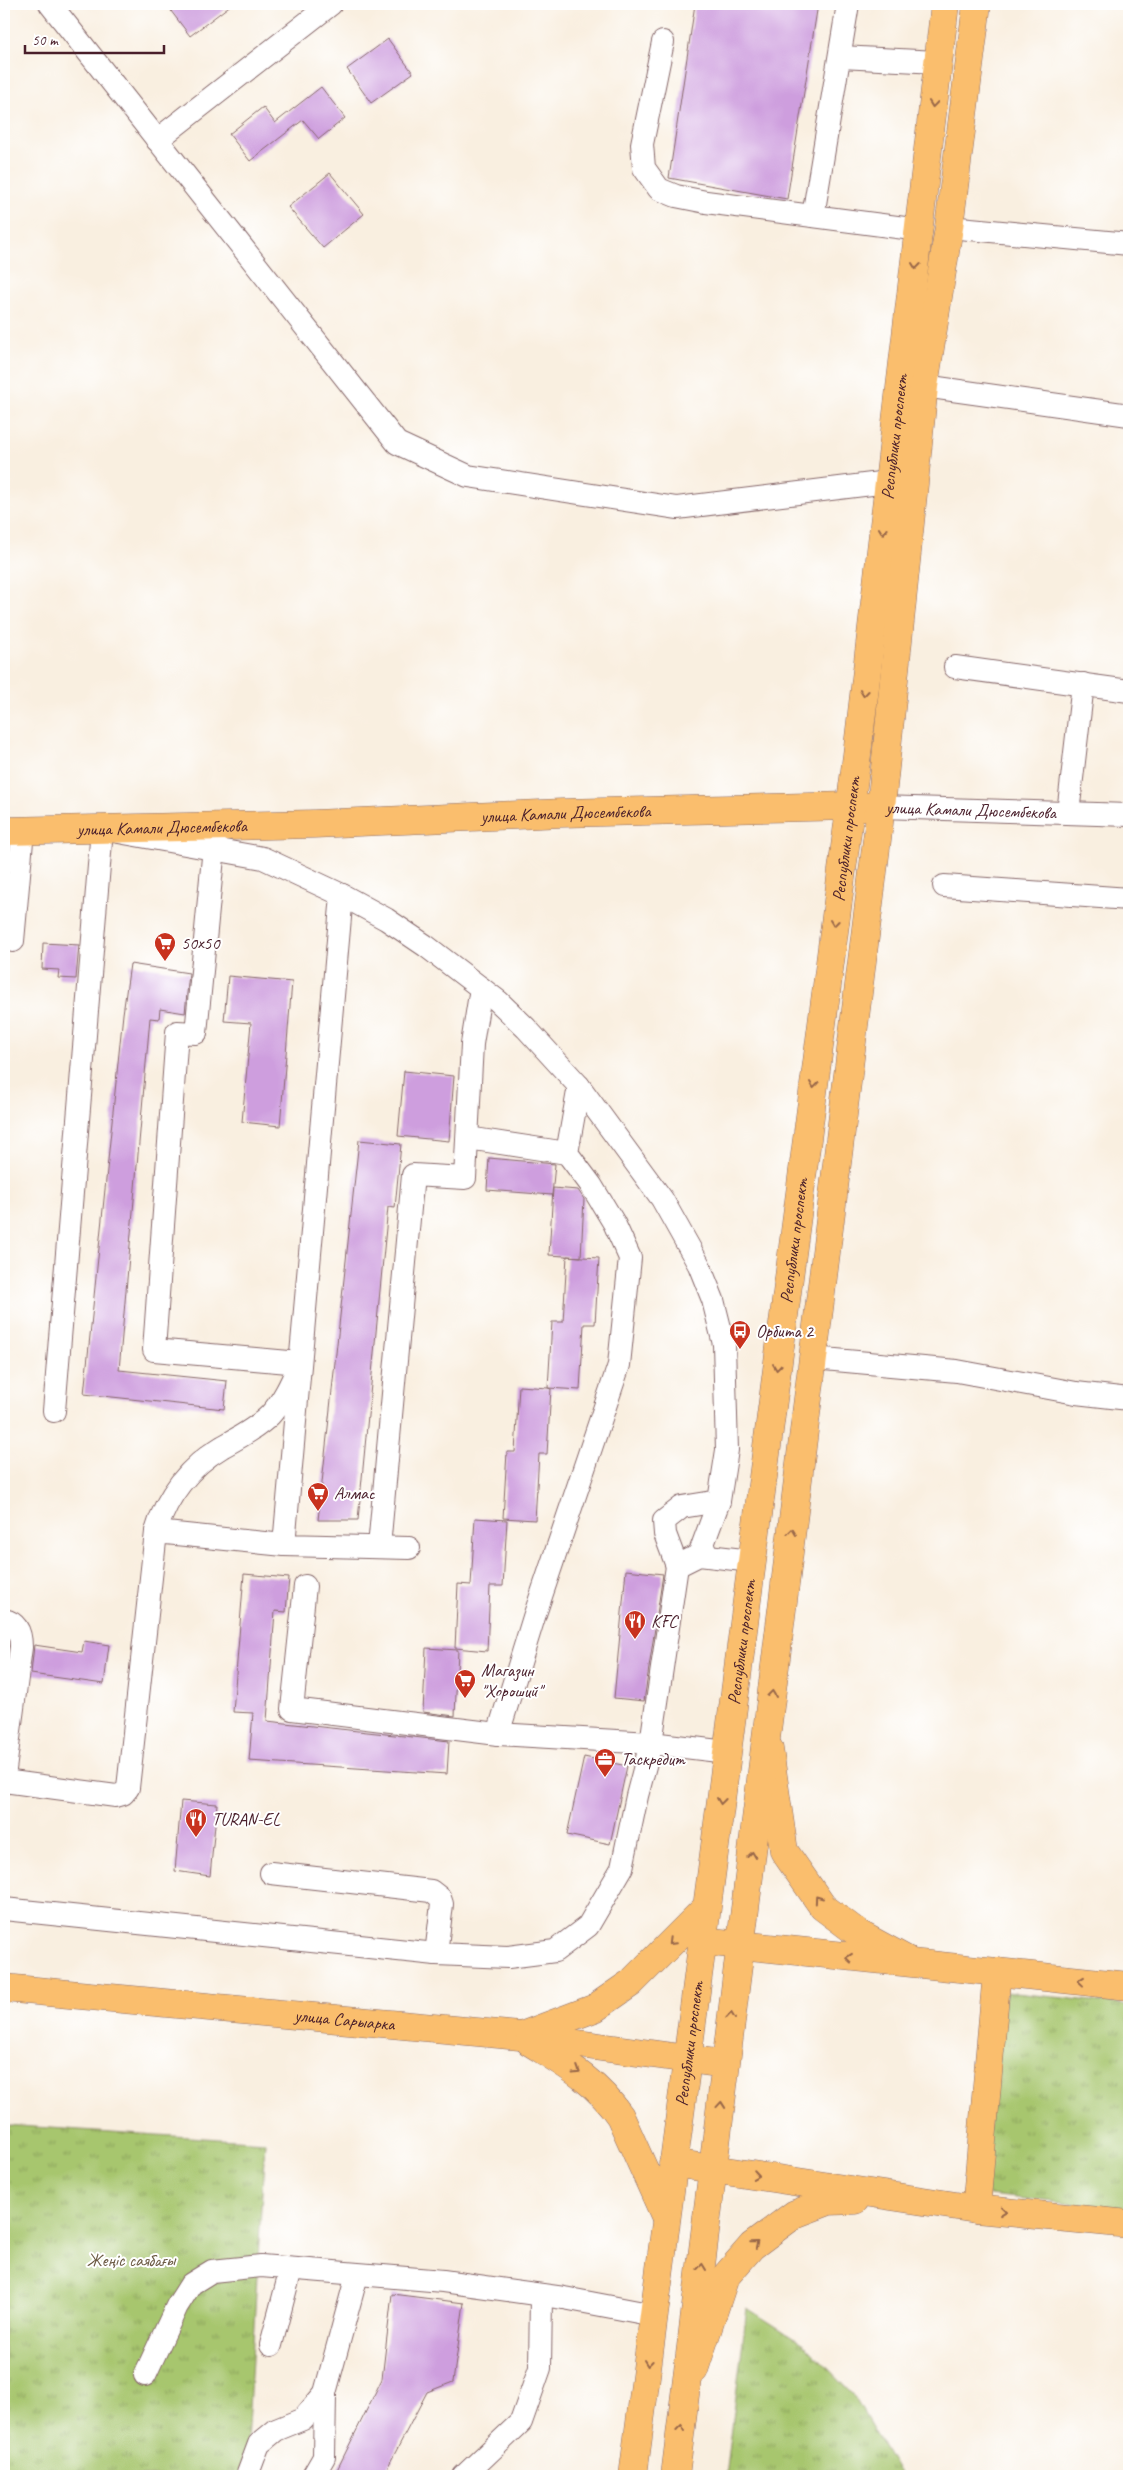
<svg xmlns="http://www.w3.org/2000/svg" width="1133" height="2480" viewBox="0 0 1133 2480" font-family="Caveat,sans-serif">
<style>
.grass{fill:url(#grass-tufts);stroke:#78724c}
.building{fill:#ce9ede}
.lines{fill:none;stroke-linecap:round;stroke-linejoin:round}
.minor-casing{stroke:#87686a;stroke-width:24}
.major-casing{stroke:#87686a;stroke-width:29}
.highway-casing{stroke:#87686a;stroke-width:29}
.minor{stroke:#fff;stroke-width:22}
.major{stroke:#fabe6d;stroke-width:28}
.highway{stroke:#fabe6d;stroke-width:28}
.oneway{stroke:#996749}
.labels{text-anchor:middle;stroke-width:4;stroke-linejoin:round;paint-order:stroke}
.street-label{font-size:18px;fill:#4a1f2b;stroke:#fff}
.poi-label{font-size:18px;fill:#4a1f2b;stroke:#fff;text-anchor:start}
.park-label{font-size:18px;fill:#6b5942;stroke:#fff}
</style>
<defs>
<pattern id="grass-tufts" width="24" height="20" patternUnits="userSpaceOnUse" patternTransform="scale(1.25)"><rect width="24" height="20" fill="#a7c66e"/><path d="M3 7l-1-3M5 7V3M7 7l1-3M15 17l-1-3M17 17v-4M19 17l1-3" fill="none" stroke="#8aa05b"/></pattern>
</defs>
<rect width="100%" height="100%" fill="#fff"/>
<filter id="ink" filterUnits="userSpaceOnUse"><feTurbulence type="fractalNoise" baseFrequency=".02" numOctaves="2"/><feDisplacementMap in="SourceGraphic" scale="10" xChannelSelector="R" yChannelSelector="G"/><feConvolveMatrix kernelMatrix="1 2 1 2 8 2 1 2 1" color-interpolation-filters="sRGB"/></filter>
<filter id="wash" filterUnits="userSpaceOnUse"><feTurbulence type="fractalNoise" baseFrequency=".0096" numOctaves="4" result="noise"/><feDisplacementMap in="SourceGraphic" scale="20" xChannelSelector="R" yChannelSelector="G"/><feGaussianBlur stdDeviation="1.12" result="paint"/><feColorMatrix in="noise" values="0 0 0 0 0 0 0 0 0 0 0 0 0 0 0 0 0 1.4 0 .05"/><feComposite in="paint" operator="in"/></filter>
<g filter="url(#wash)">
<rect width="100%" height="100%" fill="#f9efe0"/>
<g class="grass">
<polygon points="1006,1992 1129,2005 1129,2210 979,2194"/>
<polygon points="4,2125 265,2142 245,2476 4,2476"/>
<polygon points="747,2308 805,2345 852,2393 900,2476 726,2476"/>
</g>
<g id="blocks">
<g class="building">
<polygon points="180,4 232,4 190,36 171,11"/>
<polygon points="695,4 818,4 787,199 669,178"/>
<polygon points="388,39 413,73 371,103 347,69"/>
<polygon points="321,87 345,118 319,139 303,120 250,161 229,134 263,107 275,123"/>
<polygon points="330,173 364,214 323,248 288,207"/>
<polygon points="43,943 79,945 76,979 58,978 59,970 42,969"/>
<polygon points="130,964 189,973 185,1013 160,1009 159,1019 150,1018 119,1370 227,1381 224,1409 84,1394 123,1014"/>
<polygon points="228,976 292,982 280,1126 242,1122 251,1023 224,1021"/>
<polygon points="404,1071 454,1076 449,1141 398,1136"/>
<polygon points="359,1140 401,1144 395,1208 388,1207 358,1520 318,1520"/>
<polygon points="489,1158 555,1164 552,1195 487,1190"/>
<polygon points="553,1188 578,1190 584,1199 581,1257 549,1255"/>
<polygon points="567,1256 599,1258 595,1324 584,1324 580,1390 548,1388 551,1389 547,1454 539,1454 535,1520 503,1518 507,1452 515,1452 519,1386 548,1388 552,1322 563,1322"/>
<polygon points="475,1518 507,1520 503,1586 490,1586 487,1651 455,1648 458,1584 471,1585"/>
<polygon points="626,1570 663,1574 644,1701 614,1698"/>
<polygon points="244,1574 289,1578 286,1612 275,1611 267,1721 449,1741 447,1774 249,1761 253,1713 233,1712"/>
<polygon points="84,1641 109,1645 104,1684 31,1674 34,1645 82,1652"/>
<polygon points="4,1645 8,1645 5,1670 4,1670"/>
<polygon points="426,1648 458,1650 455,1716 423,1712"/>
<polygon points="584,1757 627,1766 610,1844 567,1835"/>
<polygon points="181,1801 217,1804 210,1876 175,1871"/>
<polygon points="392,2294 464,2303 453,2382 427,2392 383,2476 334,2476 382,2379"/>
</g>
</g>
</g>
<g filter="url(#ink)">
<use href="#blocks" fill-opacity="0" stroke="#87686a" stroke-width="1"/>
<g class="lines">
<g class="minor-casing">
<g id="minor">
<polyline points="50,4 397,443 468,476 677,508 888,482"/>
<polyline points="663,42 642,144 644,168 659,189 676,196 706,202 920,230"/>
<polyline points="841,57 937,62"/>
<polyline points="157,140 331,4"/>
<polyline points="813,216 848,4"/>
<polyline points="949,227 1129,244"/>
<polyline points="924,386 1129,415"/>
<polyline points="955,667 1129,691"/>
<path id="s1" d="M881,807L1129,815"/>
<polyline points="1068,813 1083,684"/>
<polyline points="944,886 1129,899"/>
<polyline points="342,895 284,1545 409,1548"/>
<polyline points="13,941 23,830"/>
<polyline points="468,1138 567,1153"/>
<polyline points="813,1358 957,1371 1076,1393 1129,1399"/>
<polyline points="54,1411 102,829 263,858 342,895 386,919 426,946 498,1001 526,1028 579,1086 662,1199 699,1265 713,1300 724,1344 727,1450 719,1501 682,1507 664,1521 665,1534 677,1566"/>
<path d="M156,1532C166,1496 190,1466 222,1447C238,1438 257,1428 270,1415C284,1400 292,1381 300,1363L154,1350L177,1032L196,1033L214,847"/>
<polyline points="379,1547 413,1175 465,1178 472,1044 481,988"/>
<polyline points="699,1555 719,1501"/>
<polyline points="305,1586 292,1709 498,1734 651,1743 727,1752"/>
<path d="M4,1620C18,1623 21,1634 21,1647L4,1777"/>
<polyline points="498,1734 534,1617 619,1365 630,1258 614,1223 591,1185 567,1153 579,1086"/>
<polyline points="4,1781 116,1796 123,1794 128,1788 156,1532 284,1545"/>
<polyline points="271,1873 431,1891 440,1898 442,1904 436,1954"/>
<polyline points="4,1909 436,1954 508,1957 555,1951 588,1926 622,1868 637,1796 651,1743 677,1566 699,1555 752,1561"/>
<polyline points="271,2345 291,2269"/>
<polyline points="145,2375 177,2306 191,2284 212,2271 261,2266 443,2281 564,2298 654,2315"/>
<polyline points="247,2476 259,2444 276,2430 303,2419 325,2393 357,2275"/>
<polyline points="313,2476 324,2457 325,2393"/>
<polyline points="464,2476 521,2422 540,2368 541,2295"/>
</g>
</g>
<g class="major-casing">
<g id="major">
<path id="s2" d="M4,831L314,824L562,813L850,806L881,807"/>
<polyline points="769,1749 784,1851 823,1907 859,1934 905,1959"/>
<polyline points="702,1941 1129,1986"/>
<path id="s3" d="M4,1988L520,2036L724,2064"/>
<polyline points="521,2036 595,2008 631,1983 706,1908"/>
<path d="M530,2042C565,2064 596,2081 620,2116L666,2218"/>
<polyline points="673,2163 976,2209 1129,2224"/>
<polyline points="976,2209 997,1972"/>
<polyline points="694,2370 725,2277 752,2246 795,2214 829,2201 855,2200"/>
</g>
</g>
<g class="highway-casing">
<g id="highway">
<path id="s4" d="M633,2476L857,755L945,4"/>
<polyline points="675,2476 881,807 924,386 949,227 977,4"/>
</g>
</g>
<use href="#minor" class="minor"/>
<use href="#major" class="major"/>
<use href="#highway" class="highway"/>
</g>
<defs><path id="oneway-chevron" d="M-2-3.5L2.5 0L-2 3.5" fill="none" stroke-width="1.6" stroke-linecap="round" stroke-linejoin="round" transform="scale(1.25)"/></defs>
<g class="oneway">
<use href="#oneway-chevron" transform="translate(933 104) rotate(96)"/>
<use href="#oneway-chevron" transform="translate(916 266) rotate(97)"/>
<use href="#oneway-chevron" transform="translate(883 531) rotate(96)"/>
<use href="#oneway-chevron" transform="translate(864 693) rotate(96)"/>
<use href="#oneway-chevron" transform="translate(834 923) rotate(97)"/>
<use href="#oneway-chevron" transform="translate(814 1085) rotate(97)"/>
<use href="#oneway-chevron" transform="translate(777 1367) rotate(97)"/>
<use href="#oneway-chevron" transform="translate(792 1532) rotate(-83)"/>
<use href="#oneway-chevron" transform="translate(772 1694) rotate(-83)"/>
<use href="#oneway-chevron" transform="translate(721 1801) rotate(97)"/>
<use href="#oneway-chevron" transform="translate(752 1855) rotate(-83)"/>
<use href="#oneway-chevron" transform="translate(818 1899) rotate(-125)"/>
<use href="#oneway-chevron" transform="translate(671 1942) rotate(135)"/>
<use href="#oneway-chevron" transform="translate(849 1958) rotate(-174)"/>
<use href="#oneway-chevron" transform="translate(1081 1981) rotate(-174)"/>
<use href="#oneway-chevron" transform="translate(731 2016) rotate(-83)"/>
<use href="#oneway-chevron" transform="translate(577 2071) rotate(32)"/>
<use href="#oneway-chevron" transform="translate(721 2105) rotate(-85)"/>
<use href="#oneway-chevron" transform="translate(756 2175) rotate(9)"/>
<use href="#oneway-chevron" transform="translate(1003 2211) rotate(6)"/>
<use href="#oneway-chevron" transform="translate(755 2244) rotate(-40)"/>
<use href="#oneway-chevron" transform="translate(702 2267) rotate(-83)"/>
<use href="#oneway-chevron" transform="translate(648 2363) rotate(97)"/>
<use href="#oneway-chevron" transform="translate(681 2428) rotate(-83)"/>
</g>
</g>
<defs>
<g id="supermarket-pin" transform="scale(1.125)"><path d="M0 17L-7.5 6A9.5 9.5 0 1 1 7.5 6Z" fill="#c8321e" stroke="#fff"/><path d="M-6-5.5h2.5l.6 2H6L4.5 2H-2.5L-4.4-4H-6ZM-1.5 3.2a1.3 1.3 0 1 0 .1 0ZM3 3.2a1.3 1.3 0 1 0 .1 0Z" fill="#fff"/></g>
<g id="bus-pin" transform="scale(1.125)"><path d="M0 17L-7.5 6A9.5 9.5 0 1 1 7.5 6Z" fill="#c8321e" stroke="#fff"/><path d="M-5-6H5V4H4V6H2V4H-2V6H-4V4H-5ZM-3.5-4V0h7V-4ZM-3.5 1.2v1.5H-2V1.2ZM2 1.2v1.5H3.5V1.2Z" fill="#fff"/></g>
<g id="restaurant-pin" transform="scale(1.125)"><path d="M0 17L-7.5 6A9.5 9.5 0 1 1 7.5 6Z" fill="#c8321e" stroke="#fff"/><path d="M-5-6h1v4h1v-4h1v4h1v-4h1v5L-1.5 .5V6h-2V.5L-5-1ZM5-6V6H3V1.5H1.5Q1.5-4 5-6Z" fill="#fff"/></g>
<g id="office-pin" transform="scale(1.125)"><path d="M0 17L-7.5 6A9.5 9.5 0 1 1 7.5 6Z" fill="#c8321e" stroke="#fff"/><path d="M-6-3h4V-5.5h4V-3h4V5H-6ZM-1-4.5V-3h2v-1.5ZM-6 0V1H6V0Z" fill="#fff"/></g>
</defs>
<g fill-rule="evenodd">
<use href="#supermarket-pin" x="165" y="943"/>
<use href="#bus-pin" x="740" y="1331"/>
<use href="#supermarket-pin" x="318" y="1493"/>
<use href="#restaurant-pin" x="635" y="1621"/>
<use href="#supermarket-pin" x="465" y="1680"/>
<use href="#office-pin" x="605" y="1759"/>
<use href="#restaurant-pin" x="196" y="1819"/>
</g>
<g class="labels">
<g class="street-label">
<text dy="6" stroke="none"><textPath href="#s4" startOffset="2056">Республики проспект</textPath></text>
<text dy="6" stroke="none"><textPath href="#s1" startOffset="90">улица Камали Дюсембекова</textPath></text>
<text dy="6" stroke="none"><textPath href="#s2" startOffset="562">улица Камали Дюсембекова</textPath></text>
<text dy="6" stroke="none"><textPath href="#s2" startOffset="158">улица Камали Дюсембекова</textPath></text>
<text dy="6" stroke="none"><textPath href="#s4" startOffset="1651">Республики проспект</textPath></text>
<text dy="6" stroke="none"><textPath href="#s4" startOffset="1246">Республики проспект</textPath></text>
<text dy="6" stroke="none"><textPath href="#s4" startOffset="841">Республики проспект</textPath></text>
<text dy="6" stroke="none"><textPath href="#s3" startOffset="342">улица Сарыарка</textPath></text>
<text dy="6" stroke="none"><textPath href="#s4" startOffset="436">Республики проспект</textPath></text>
</g>
<g class="poi-label">
<text x="181" y="949">50х50</text>
<text x="756" y="1337">Орбита 2</text>
<text x="334" y="1499">Алмас</text>
<text x="651" y="1627">KFC</text>
<text x="481" y="1676">Магазин<tspan x="481" dy="21">"Хороший"</tspan></text>
<text x="621" y="1765">Таскредит</text>
<text x="212" y="1825">TURAN-EL</text>
</g>
<g class="park-label">
<text x="131" y="2266">Жеңіс саябағы</text>
</g>
</g>
<rect width="1133" height="2480" fill="none" stroke="#fff" stroke-width="20"/>
<path d="M25 45v8h139v-8" fill="none" stroke="#4a1f2b" stroke-width="2.5"/>
<text x="32" y="45" font-size="15" fill="#4a1f2b" stroke="#ffffff" stroke-width="4" paint-order="stroke">50 m</text>
</svg>
